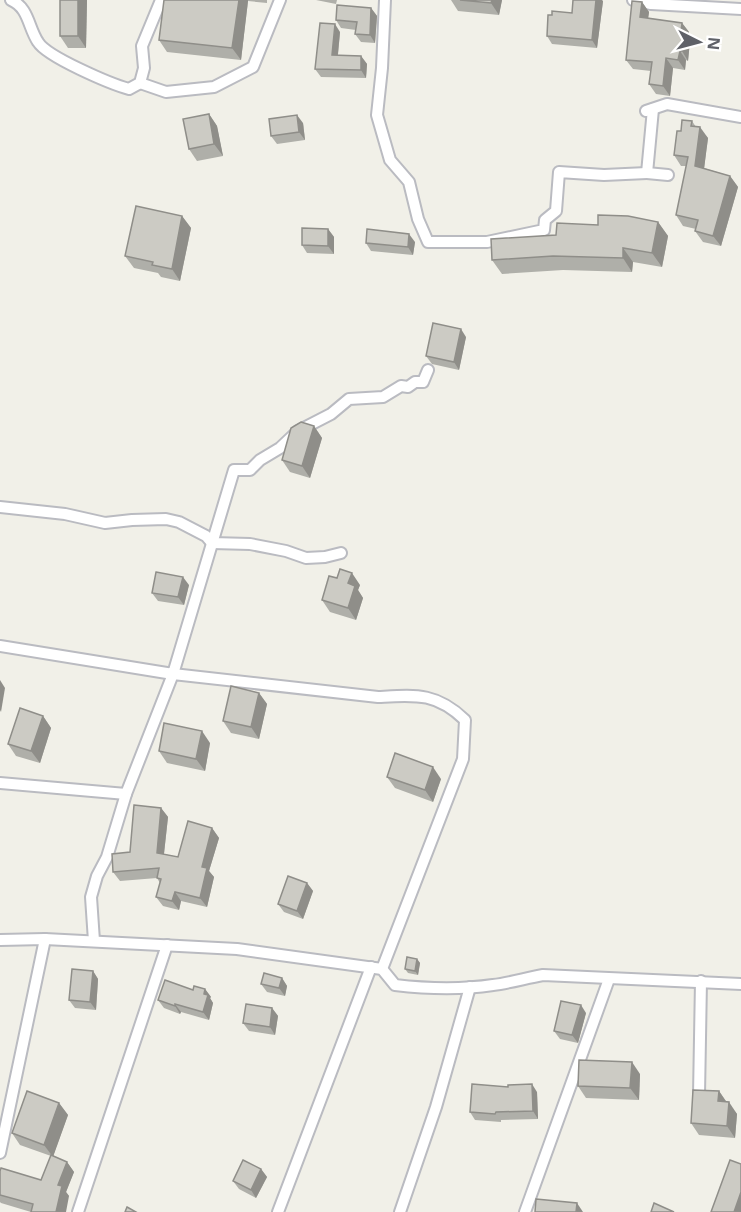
<svg xmlns="http://www.w3.org/2000/svg" width="741" height="1212" viewBox="0 0 741 1212" font-family="'Open Sans',sans-serif">
<style>
.lines{fill:none;stroke-linecap:round;stroke-linejoin:round}
.minor-casing{stroke:#babbc1;stroke-width:14}
.minor{stroke:#fff;stroke-width:10}
.wall{fill:#afafa9}
.shaded-wall{fill:#8f8e89}
.building{fill:#cccbc4;stroke:#8f8e89;stroke-width:1.5}
</style>
<rect width="100%" height="100%" fill="#f1f0e8"/>
<g class="lines">
<g class="minor-casing">
<g id="minor">
<path d="M11,0C29,8 28,27 38,42C47,57 111,84 129,89L140,83L144,68L142,46L161,0"/>
<polyline points="385,0 382,68 377,115 390,160 409,182 418,219 428,242 487,242 544,230 545,220 556,211 559,172 604,175 647,173"/>
<polyline points="633,0 651,4 741,9"/>
<polyline points="140,83 166,92 214,87 253,67 280,0"/>
<polyline points="653,109 647,173 668,175"/>
<polyline points="646,111 667,104 741,117"/>
<polyline points="0,507 65,514 105,523 132,520 166,519 179,522 206,536 212,543 250,544 286,551 306,558 325,557 341,553"/>
<polyline points="0,646 173,674 234,470 250,470 260,460 280,448 298,431 331,414 349,399 383,397 401,386 408,387 415,382 423,382 428,370"/>
<polyline points="0,783 126,794 107,857 97,876 91,897 94,941"/>
<path d="M126,794L173,674L378,697C415,695 436,692 465,720L463,759L382,969"/>
<path d="M0,940L45,939L237,949L382,969L395,985C429,989 459,990 493,985C510,983 526,978 543,975L741,984"/>
<polyline points="699,1095 701,981"/>
<polyline points="0,1153 45,939"/>
<polyline points="78,1212 167,945"/>
<polyline points="278,1212 371,967"/>
<polyline points="400,1212 436,1107 470,987"/>
<polyline points="525,1212 609,979"/>
</g>
</g>
<use href="#minor" class="minor"/>
</g>
<g class="wall">
<polygon points="60,0 87,0 86,48 68,48 60,36"/>
<polygon points="187,0 267,0 267,3 248,1 241,60 167,52 159,40"/>
<polygon points="316,0 337,0 336,4"/>
<polygon points="451,0 502,0 499,15 458,11"/>
<polygon points="603,1 597,48 552,44 547,36 552,15 572,13"/>
<polygon points="642,2 649,12 648,18 682,23 689,32 688,38 690,41 688,61 686,60 685,70 673,68 670,96 656,94 649,84 651,71 633,69 626,60"/>
<polygon points="371,8 377,16 375,43 361,42 355,34 356,30 341,28 336,20"/>
<polygon points="340,32 338,55 361,56 367,64 366,78 321,77 315,69"/>
<polygon points="209,114 217,126 223,156 197,161 189,149"/>
<polygon points="692,121 696,127 708,138 704,168 730,176 738,187 721,246 703,242 695,231 696,229 683,226 676,215 686,166 681,166 674,155 681,131"/>
<polygon points="303,123 305,140 277,144 271,136"/>
<polygon points="182,216 191,228 180,281 161,277 158,273 134,268 125,256"/>
<polygon points="658,222 668,236 662,267 633,262 632,272 563,270 502,274 492,260 556,235 598,225"/>
<polygon points="328,229 334,237 334,254 307,253 302,245"/>
<polygon points="415,242 413,255 371,251 366,243"/>
<polygon points="466,337 459,370 432,364 426,356"/>
<polygon points="314,426 322,438 310,478 290,472 282,460"/>
<polygon points="189,585 184,605 158,601 152,593"/>
<polygon points="360,585 358,590 363,598 356,620 330,612 322,600"/>
<polygon points="259,693 267,704 259,739 231,733 223,721"/>
<polygon points="43,716 51,728 40,763 16,756 8,744"/>
<polygon points="210,743 205,771 167,763 159,751"/>
<polygon points="387,777 441,779 433,802 395,788"/>
<polygon points="161,808 168,817 164,854 178,857 212,828 219,838 209,871 214,877 207,907 181,901 179,910 163,906 156,897 160,883 157,878 120,881 113,872 130,852"/>
<polygon points="307,883 313,891 303,919 284,912 278,904"/>
<polygon points="417,959 420,963 418,975 408,973 405,969"/>
<polygon points="93,971 98,979 96,1010 75,1008 69,1000"/>
<polygon points="282,978 287,986 285,996 267,992 261,984"/>
<polygon points="205,989 211,997 210,998 213,1003 209,1020 181,1012 180,1014 164,1008 158,1000 193,990"/>
<polygon points="272,1008 278,1016 275,1035 249,1031 243,1023"/>
<polygon points="586,1013 578,1043 560,1039 554,1031"/>
<polygon points="640,1074 639,1100 586,1098 578,1086"/>
<polygon points="719,1091 726,1101 737,1114 735,1138 699,1135 691,1123"/>
<polygon points="537,1092 538,1119 501,1120 501,1122 475,1120 470,1112"/>
<polygon points="59,1103 68,1115 53,1156 67,1162 74,1172 66,1192 69,1196 31,1212 1,1203 0,1202 0,1171 41,1180 51,1156 20,1145 12,1133"/>
<polygon points="261,1169 267,1177 256,1198 239,1189 233,1181"/>
</g>
<g class="shaded-wall">
<polygon points="78,0 87,0 86,48 78,36"/>
<polygon points="239,0 248,0 248,1 241,60 232,48"/>
<polygon points="492,0 502,0 499,15 491,3"/>
<polygon points="596,0 602,0 603,1 597,48 592,40"/>
<polygon points="642,2 649,12 647,27 640,17"/>
<polygon points="371,8 377,16 375,43 370,35"/>
<polygon points="682,23 689,32 688,38 690,41 688,61 682,51 681,31"/>
<polygon points="335,24 340,32 337,63 332,55"/>
<polygon points="680,51 686,60 685,70 678,60"/>
<polygon points="361,56 367,64 366,78 361,70"/>
<polygon points="666,58 673,68 670,96 663,86"/>
<polygon points="209,114 217,126 223,156 214,144"/>
<polygon points="297,115 303,123 305,140 299,132"/>
<polygon points="700,127 708,138 703,177 695,166"/>
<polygon points="730,176 738,187 721,246 713,236"/>
<polygon points="182,216 191,228 180,281 172,269"/>
<polygon points="658,222 668,236 662,267 652,253"/>
<polygon points="328,229 334,237 334,254 328,246"/>
<polygon points="409,234 415,242 413,255 408,247"/>
<polygon points="623,248 633,262 632,272 623,258"/>
<polygon points="461,329 466,337 459,370 454,362"/>
<polygon points="314,426 322,438 310,478 302,466"/>
<polygon points="352,573 360,585 358,590 363,598 356,620 348,608 348,583"/>
<polygon points="183,577 189,585 184,605 178,597"/>
<polygon points="0,680 5,688 1,712 0,710"/>
<polygon points="259,693 267,704 259,739 251,727"/>
<polygon points="43,716 51,728 40,763 31,751"/>
<polygon points="202,731 210,743 205,771 196,759"/>
<polygon points="433,767 441,779 433,802 425,790"/>
<polygon points="161,808 168,817 163,862 157,853"/>
<polygon points="212,828 219,838 209,871 214,877 207,907 200,898 202,867"/>
<polygon points="307,883 313,891 303,919 297,911"/>
<polygon points="175,892 181,901 179,910 172,901"/>
<polygon points="417,959 420,963 418,975 415,971"/>
<polygon points="93,971 98,979 96,1010 90,1002"/>
<polygon points="282,978 287,986 285,996 279,988"/>
<polygon points="205,989 211,997 210,998 213,1003 209,1020 203,1012 204,994"/>
<polygon points="175,1004 181,1012 180,1014 175,1006"/>
<polygon points="581,1005 586,1013 578,1043 572,1035"/>
<polygon points="272,1008 278,1016 275,1035 270,1027"/>
<polygon points="632,1062 640,1074 639,1100 630,1088"/>
<polygon points="532,1084 537,1092 538,1119 533,1111"/>
<polygon points="719,1091 727,1103 718,1101"/>
<polygon points="729,1102 737,1114 735,1138 727,1126"/>
<polygon points="59,1103 68,1115 53,1157 44,1145"/>
<polygon points="67,1162 74,1172 66,1192 69,1196 66,1212 56,1212 58,1185"/>
<polygon points="261,1169 267,1177 256,1198 251,1190"/>
<polygon points="741,1192 741,1212 734,1212"/>
<polygon points="577,1203 583,1212 576,1212"/>
</g>
<g class="building">
<rect x="60" y="0" width="18" height="36"/>
<polygon points="164,0 239,0 232,48 159,40"/>
<polygon points="460,0 492,0 491,3"/>
<polygon points="573,0 596,0 592,40 547,36 548,15 552,15 552,11 572,13"/>
<polygon points="632,1 642,2 640,17 682,23 681,31 684,31 682,51 680,51 678,60 666,58 663,86 649,84 652,62 626,60"/>
<polygon points="337,5 371,8 370,35 355,34 357,22 336,20"/>
<polygon points="320,23 335,24 332,55 361,56 361,70 315,69"/>
<polygon points="209,114 214,144 189,149 183,119"/>
<polygon points="297,115 299,132 271,136 269,119"/>
<polygon points="682,120 692,121 691,126 700,127 695,166 730,176 713,236 695,231 698,220 676,215 688,157 674,155 677,131 681,131"/>
<polygon points="136,206 182,216 172,269 152,265 153,262 125,256"/>
<polygon points="598,215 628,216 658,222 652,253 623,248 623,258 553,256 492,260 491,239 556,235 557,223 598,225"/>
<polygon points="302,228 328,229 328,246 302,245"/>
<polygon points="367,229 409,234 408,247 366,243"/>
<polygon points="433,323 461,329 454,362 426,356"/>
<polygon points="301,422 314,426 302,466 282,460 291,428"/>
<polygon points="340,569 352,573 348,583 355,586 348,608 322,600 329,576 337,578"/>
<polygon points="156,572 183,577 178,597 152,593"/>
<polygon points="231,686 259,693 251,727 223,721"/>
<polygon points="20,708 43,716 31,751 8,744"/>
<polygon points="164,723 202,731 196,759 159,751"/>
<polygon points="395,753 433,767 425,790 387,777"/>
<polygon points="134,805 161,808 157,853 178,857 188,821 212,828 202,867 207,868 200,898 175,892 172,901 156,897 161,879 157,878 159,868 113,872 112,854 130,852"/>
<polygon points="288,876 307,883 297,911 278,904"/>
<polygon points="407,957 417,959 415,971 405,969"/>
<polygon points="72,969 93,971 90,1002 69,1000"/>
<polygon points="264,973 282,978 279,988 261,984"/>
<polygon points="165,980 193,990 194,986 205,989 204,994 208,995 203,1012 175,1004 175,1006 158,1000"/>
<polygon points="561,1001 581,1005 572,1035 554,1031"/>
<polygon points="246,1004 272,1008 270,1027 243,1023"/>
<polygon points="579,1060 632,1062 630,1088 578,1086"/>
<polygon points="472,1084 508,1087 508,1085 532,1084 533,1111 496,1112 495,1114 470,1112"/>
<polygon points="693,1090 719,1091 718,1101 729,1102 727,1126 691,1123"/>
<polygon points="27,1091 59,1103 44,1145 12,1133"/>
<polygon points="51,1155 67,1162 58,1185 62,1186 56,1212 31,1212 33,1204 0,1195 0,1171 1,1168 41,1180"/>
<polygon points="243,1160 261,1169 251,1190 233,1181"/>
<polygon points="730,1160 741,1164 741,1192 734,1212 711,1212"/>
<polygon points="536,1199 577,1203 576,1212 535,1212"/>
<polygon points="654,1203 674,1212 651,1212"/>
<polygon points="127,1207 136,1212 125,1212"/>
</g>
<g transform="translate(699 42) rotate(96)" stroke="#ffffff" stroke-width="4.5" paint-order="stroke">
<path d="M0-4.5L10 22L0 15L-10 22Z" fill="#5f6168"/>
<text y="-9" font-size="16" font-weight="bold" text-anchor="middle" fill="#5f6168">N</text>
</g>
</svg>
